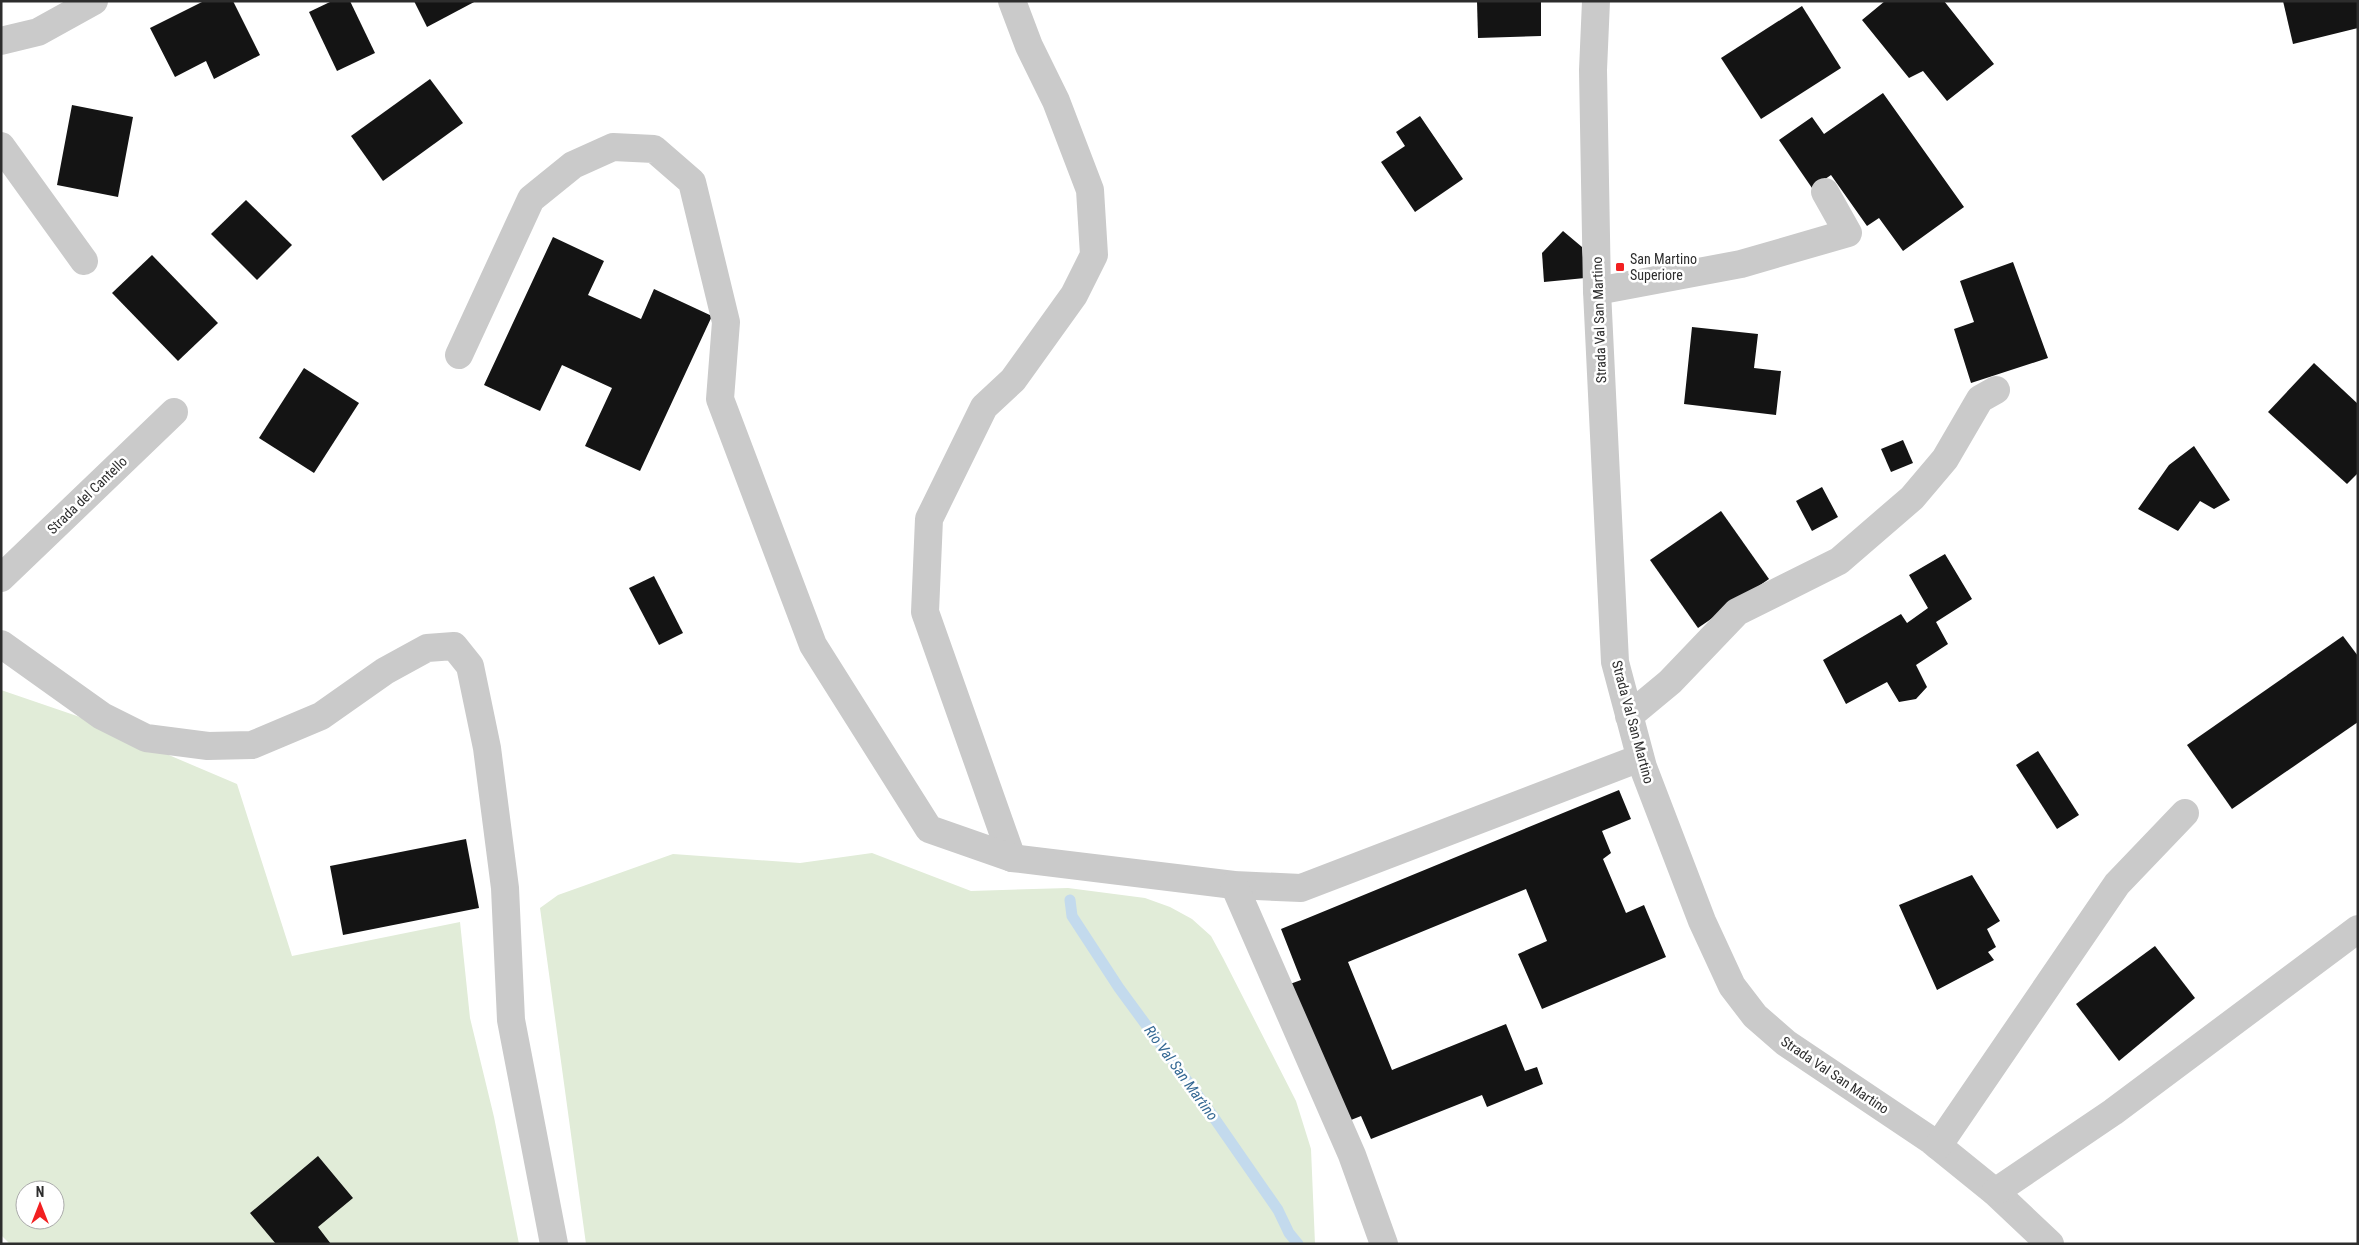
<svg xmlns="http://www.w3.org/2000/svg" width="2359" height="1245" viewBox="0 0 2359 1245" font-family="'Roboto Condensed',sans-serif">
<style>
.green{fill:#e1ecd8;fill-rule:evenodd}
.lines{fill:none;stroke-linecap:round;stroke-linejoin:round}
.stream{stroke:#c3daed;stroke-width:11}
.building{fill:#141414}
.minor{stroke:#cacaca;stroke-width:28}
.poi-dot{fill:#f22021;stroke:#fff;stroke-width:2}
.labels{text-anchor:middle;stroke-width:5;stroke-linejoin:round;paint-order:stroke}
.poi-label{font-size:14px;fill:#2d2d2d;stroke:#fff;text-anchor:start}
.street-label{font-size:14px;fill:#2d2d2d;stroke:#fff}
.water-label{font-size:15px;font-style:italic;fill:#356994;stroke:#fff}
</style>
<rect width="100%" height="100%" fill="#fff"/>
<g class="green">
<path d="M1,690L77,716L237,784L292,956L460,922L470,1018L494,1117L519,1244H10L1,1235ZM25,1190H55V1220H25Z"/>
<polygon points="872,853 971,891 1068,888 1145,898 1170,907 1192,919 1211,936 1223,958 1296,1101 1311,1149 1315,1244 586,1244 540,908 558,895 673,854 800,863"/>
</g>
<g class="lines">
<polyline class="stream" points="1070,900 1072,916 1119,988 1210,1112 1278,1210 1289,1233 1298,1244"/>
</g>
<g class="building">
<polygon points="204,1 233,1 260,55 214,79 206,61 175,77 150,28"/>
<polygon points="332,1 350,1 375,53 337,71 309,12"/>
<polygon points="414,1 476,1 427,27"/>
<polygon points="1477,1 1541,1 1541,36 1478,38"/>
<polygon points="1885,1 1944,1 1994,64 1947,101 1923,71 1909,78 1862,20"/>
<polygon points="2283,1 2358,1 2358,28 2293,44"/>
<polygon points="1802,6 1841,68 1761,119 1721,58"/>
<polygon points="430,79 463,123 383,181 351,136"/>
<polygon points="1883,93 1964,207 1903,251 1879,218 1867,226 1831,175 1812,188 1779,140 1812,117 1824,134"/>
<polygon points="72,105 133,117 118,197 57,185"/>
<polygon points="1420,116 1463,179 1415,212 1381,162 1405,146 1396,132"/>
<polygon points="246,200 292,245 257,280 211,234"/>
<polygon points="1563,231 1582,247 1585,278 1544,282 1542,253"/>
<polygon points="553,237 604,261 588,295 641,319 654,289 712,316 640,471 585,446 612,388 562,365 540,411 484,385"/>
<polygon points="152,255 218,323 178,361 112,293"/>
<polygon points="2013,262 2048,358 1971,383 1954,329 1974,322 1960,281"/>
<polygon points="1692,327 1758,334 1754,368 1781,371 1776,415 1684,404"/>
<polygon points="2314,363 2358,404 2358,473 2347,484 2268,412"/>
<polygon points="304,368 359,403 314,473 259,438"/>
<polygon points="1903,440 1913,463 1891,472 1881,449"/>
<polygon points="2194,446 2230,500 2214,509 2200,501 2178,531 2138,509 2169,465"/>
<polygon points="1822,487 1838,517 1812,531 1796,501"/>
<polygon points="1721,511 1769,579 1698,628 1650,560"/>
<polygon points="1945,554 1972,599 1936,622 1948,644 1916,665 1927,687 1916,699 1899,702 1887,682 1846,704 1823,660 1901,614 1907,623 1928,608 1909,575"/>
<polygon points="654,576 683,633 659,645 629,588"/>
<polygon points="2343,636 2358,656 2358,722 2232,809 2187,745"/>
<polygon points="2038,751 2079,815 2057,829 2016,765"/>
<polygon points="1619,790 1631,819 1602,831 1611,853 1603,859 1626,913 1644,905 1666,957 1542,1009 1518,954 1547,941 1526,889 1348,962 1392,1070 1506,1024 1525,1071 1537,1067 1543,1084 1487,1107 1482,1095 1371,1139 1361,1116 1346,1122 1290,984 1301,980 1281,929"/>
<polygon points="466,839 479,908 343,935 330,866"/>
<polygon points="1972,875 2000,921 1987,929 1996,947 1988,952 1994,960 1937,990 1899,905"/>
<polygon points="2155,946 2195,998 2119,1061 2076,1004"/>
<polygon points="318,1156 353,1198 318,1227 331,1244 276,1244 250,1213"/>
</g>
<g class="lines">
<g class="minor">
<polyline points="1012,1 1029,46 1056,101 1090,190 1094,255 1074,295 1013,380 984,407 929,519 925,612 1012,858"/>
<polyline points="1596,1 1593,70 1597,291 1615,662 1643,767 1702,921 1732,986 1755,1016 1786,1043 1932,1141 1995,1192 2050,1244"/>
<polyline points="1,41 38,32 94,1"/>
<polyline points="1,146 84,261"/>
<polyline points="1597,291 1741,264 1848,233 1825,192"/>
<polyline points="459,355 531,199 573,165 613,147 654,149 692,182 726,322 720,399 813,645 929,829 1012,858 1234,885 1301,888 1640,758"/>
<polyline points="1,578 174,412"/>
<polyline points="1,644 102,716 146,738 208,746 252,745 321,716 385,671 427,648 454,646 470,666 487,748 505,888 511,1020 554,1244"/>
<polyline points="1629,716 1670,682 1737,612 1839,561 1912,498 1945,459 1980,399 1996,390"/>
<polyline points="1234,885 1352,1155 1384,1244"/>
<polyline points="1938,1146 2117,884 2185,813"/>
<polyline points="1995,1192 2113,1112 2358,929"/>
</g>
</g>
<rect class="poi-dot" x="1615" y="262" width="10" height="10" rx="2.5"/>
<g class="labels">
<g class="poi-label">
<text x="1630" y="264">San Martino<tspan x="1630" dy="16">Superiore</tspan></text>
</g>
<g class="street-label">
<text transform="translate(1599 320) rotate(-92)" y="5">Strada Val San Martino</text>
<text transform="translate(87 495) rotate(-44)" y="5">Strada del Cantello</text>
<text transform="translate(1633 722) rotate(75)" y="5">Strada Val San Martino</text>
<text transform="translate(1835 1075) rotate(34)" y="5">Strada Val San Martino</text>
</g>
<g class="water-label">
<text transform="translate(1181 1073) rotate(54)" y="5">Rio Val San Martino</text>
</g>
</g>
<rect width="2359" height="1245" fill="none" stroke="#2d2d2d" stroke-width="5"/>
<g transform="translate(40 1205)"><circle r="24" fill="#ffffff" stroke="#ababab"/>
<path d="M0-4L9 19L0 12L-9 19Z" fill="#f22021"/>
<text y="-8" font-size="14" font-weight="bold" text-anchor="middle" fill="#2d2d2d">N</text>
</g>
</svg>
